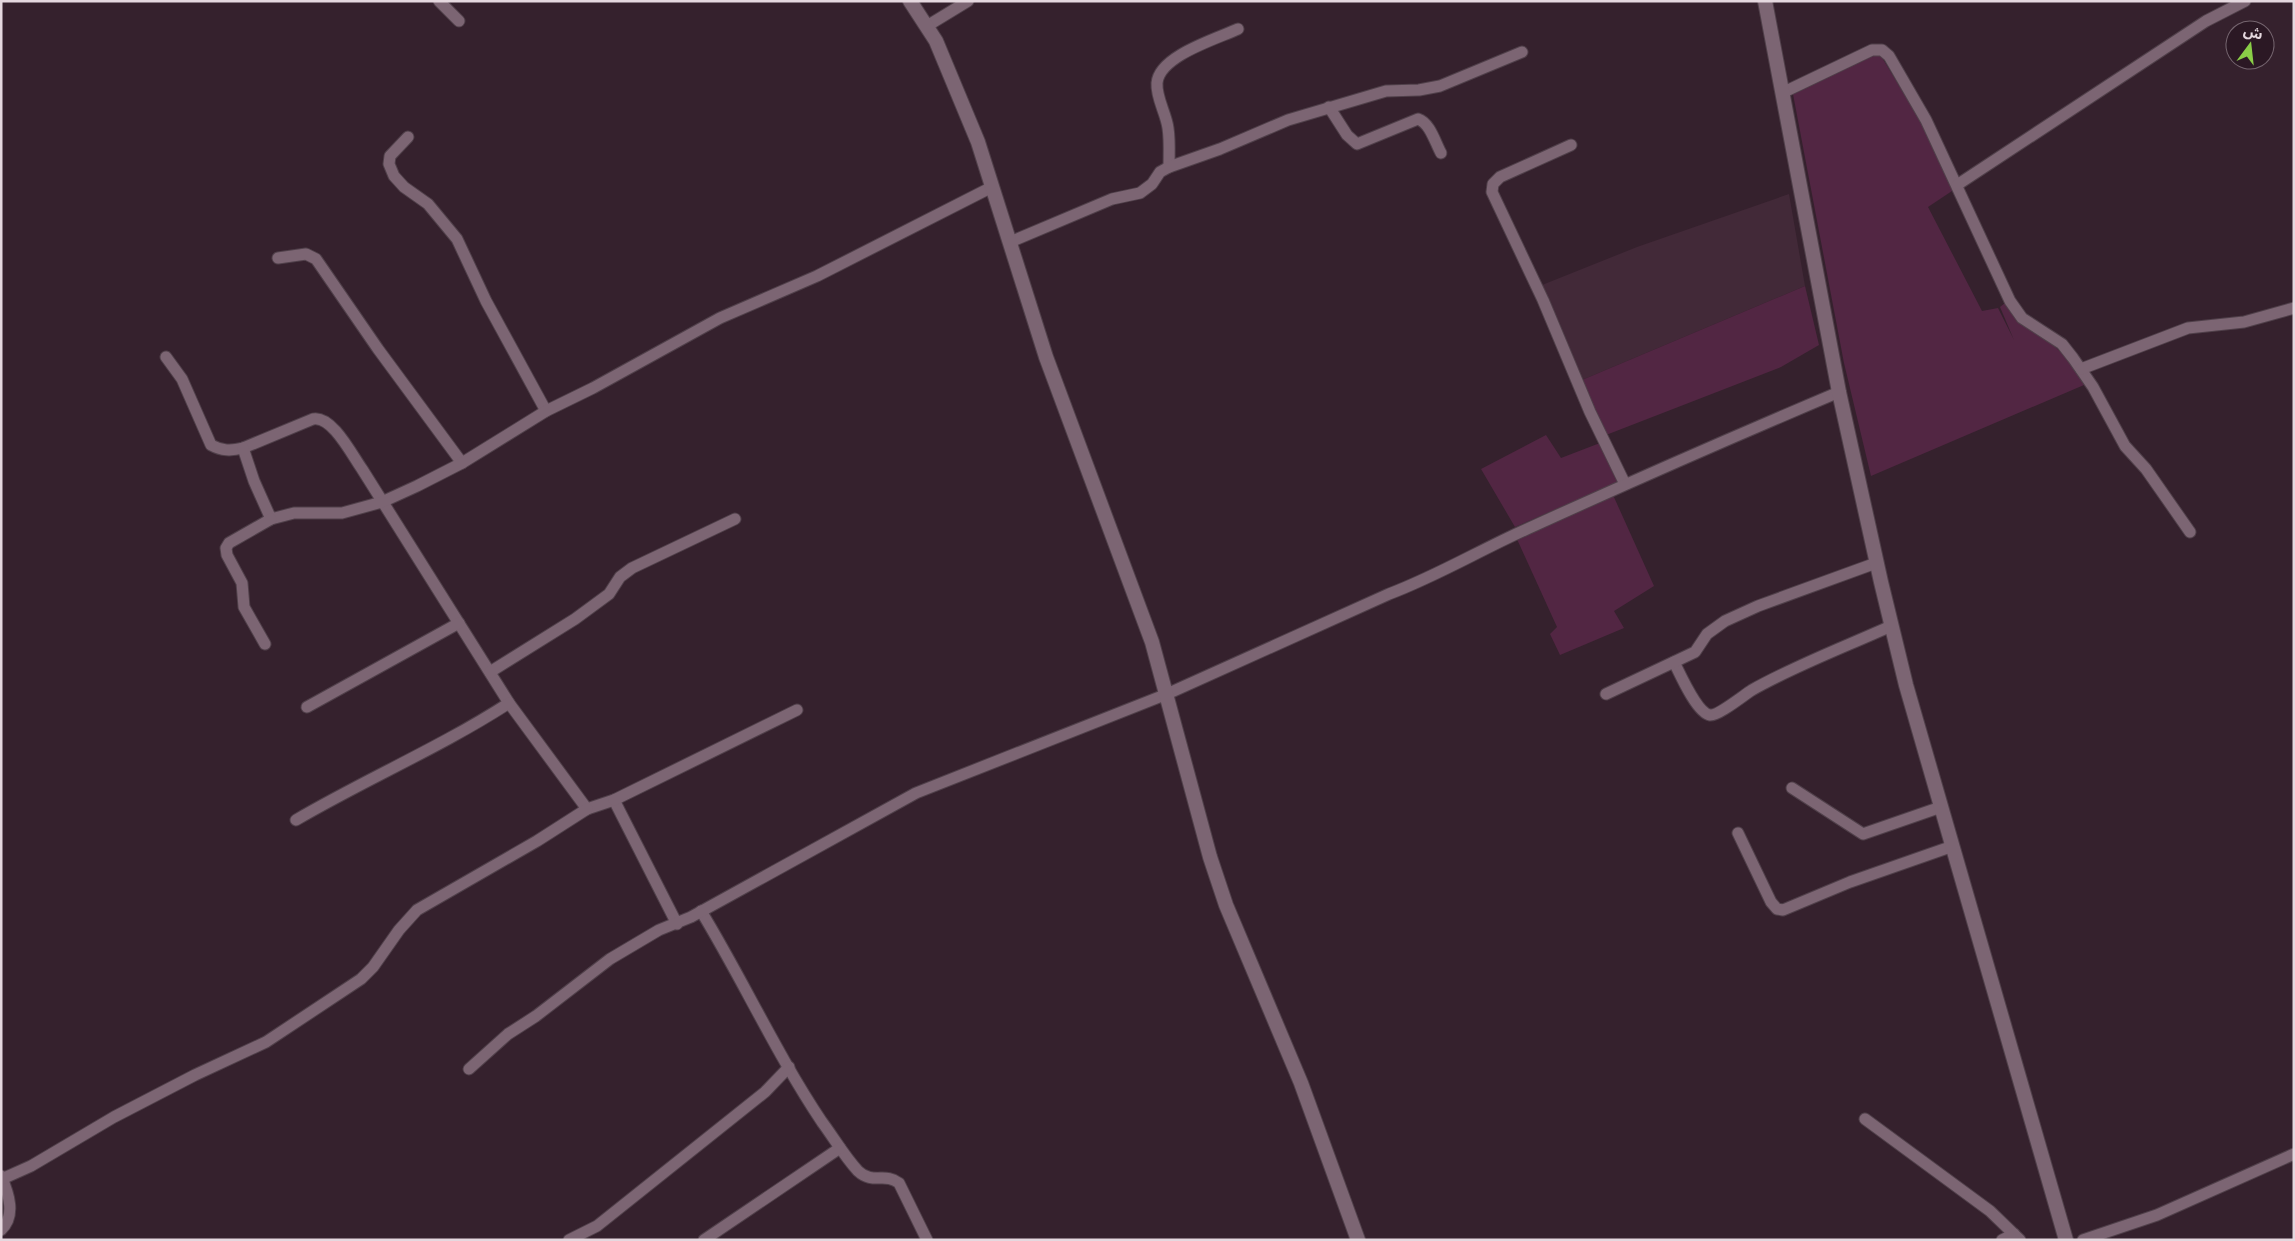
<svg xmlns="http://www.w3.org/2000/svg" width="2295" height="1241" viewBox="0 0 2295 1241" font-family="'Public Sans','Noto Sans Arabic',sans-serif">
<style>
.built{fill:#422938}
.green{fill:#522643}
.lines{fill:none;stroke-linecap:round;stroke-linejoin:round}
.minor-casing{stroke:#50404a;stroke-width:13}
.tertiary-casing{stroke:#50404a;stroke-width:16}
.minor{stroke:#7c6573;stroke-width:11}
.tertiary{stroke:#7c6573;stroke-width:14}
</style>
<rect width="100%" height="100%" fill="#35212d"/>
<polygon class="built" points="1789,194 1805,286 1582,380 1542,285 1637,247"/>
<g class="green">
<polygon points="1875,55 1881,56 1929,135 1955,189 1928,207 1982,311 1998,308 2014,340 2000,307 2005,303 2071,361 2084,385 1871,476 1844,363 1793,94"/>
<polygon points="1805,286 1819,345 1781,367 1606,435 1582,380"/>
<polygon points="1546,435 1561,458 1600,443 1621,481 1515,527 1481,469"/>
<polygon points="1613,495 1654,586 1614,611 1624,628 1560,655 1550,634 1557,627 1516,537"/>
</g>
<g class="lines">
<g class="minor-casing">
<g id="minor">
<polyline points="439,1 459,21"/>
<polyline points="927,26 968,1"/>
<polyline points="1782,93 1872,50 1882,50 1889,56 1926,120 2010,301 2022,318 2062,344 2073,358 2093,387 2125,446 2146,469 2190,532"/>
<path d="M1329,107L1347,135L1357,144L1418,119C1430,123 1435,142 1441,153"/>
<polyline points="408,137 390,156 389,164 394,176 404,187 428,204 457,239 486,301 546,411"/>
<polyline points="1571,145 1500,177 1493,184 1492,192 1543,300 1590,412 1625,484"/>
<path d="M1169,167C1169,154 1170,141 1168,128C1166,113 1156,98 1157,83C1159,56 1216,39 1238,29"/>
<polyline points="1957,185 2206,21 2245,1"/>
<polyline points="1010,242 1112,199 1140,193 1152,184 1160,172 1169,167 1220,149 1288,120 1386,91 1419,90 1440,86 1522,52"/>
<polyline points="278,258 306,254 316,259 378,349 462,463"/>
<path d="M166,357L182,379L211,445C222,451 231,451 243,448L313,419C332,415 352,455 362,469L509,703L587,809L614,800L677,924"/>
<polyline points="2081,369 2188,328 2244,322 2294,308"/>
<polyline points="243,448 254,481 271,519 294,513 342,513 382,502 417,486 462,463 546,411 593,388 720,318 817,276 992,187"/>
<polyline points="265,644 244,607 242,583 227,555 226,548 229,543 271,519"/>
<path d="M1674,662C1680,674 1697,713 1710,715C1718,716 1744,695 1752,690C1794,666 1847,646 1891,626"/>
<polyline points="490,672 575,619 609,594 620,577 632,568 735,519"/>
<polyline points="1606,694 1695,652 1707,634 1725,621 1758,606 1876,563"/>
<polyline points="307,707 459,623"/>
<polyline points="1792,788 1863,834 1941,807"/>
<polyline points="614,800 797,710"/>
<path d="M296,820C366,779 441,747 509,703"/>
<polyline points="1738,833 1771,902 1777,909 1783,910 1850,882 1953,846"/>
<path d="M701,911C743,980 777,1055 822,1122C834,1138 844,1156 858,1171C873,1185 885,1172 899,1183L927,1240"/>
<path d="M469,1069L508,1034L536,1016L610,959L659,930L691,917L916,793L1167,694L1389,594C1437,576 1480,550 1527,529C1630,482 1735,436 1839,392"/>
<polyline points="1865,1119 1990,1211 2020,1240"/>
<path d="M1,1176C9,1194 16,1216 1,1230"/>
<polyline points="2,1179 31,1166 114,1117 195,1075 266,1042 361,979 373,967 399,930 417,910 537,841 587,809"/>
<polyline points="569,1240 597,1226 765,1092 789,1067"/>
<polyline points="704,1240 840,1148"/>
<polyline points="2002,1240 2014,1234"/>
<polyline points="2083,1240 2157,1215 2294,1154"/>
</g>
</g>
<g class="tertiary-casing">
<g id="tertiary">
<polyline points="910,1 936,41 978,142 1046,357 1152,642 1210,857 1226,905 1301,1083 1358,1240"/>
<polyline points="1765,1 1839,392 1881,582 1906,685 2066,1240"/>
</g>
</g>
<use href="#minor" class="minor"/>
<use href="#tertiary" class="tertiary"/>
</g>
<rect width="2295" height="1241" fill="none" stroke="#e5d8df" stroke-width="5"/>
<g transform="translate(2250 45) rotate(15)"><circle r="24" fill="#2b1824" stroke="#75656f"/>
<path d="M0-4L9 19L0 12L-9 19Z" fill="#8ace47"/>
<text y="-8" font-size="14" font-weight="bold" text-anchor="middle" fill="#e5d8df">ش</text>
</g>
</svg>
